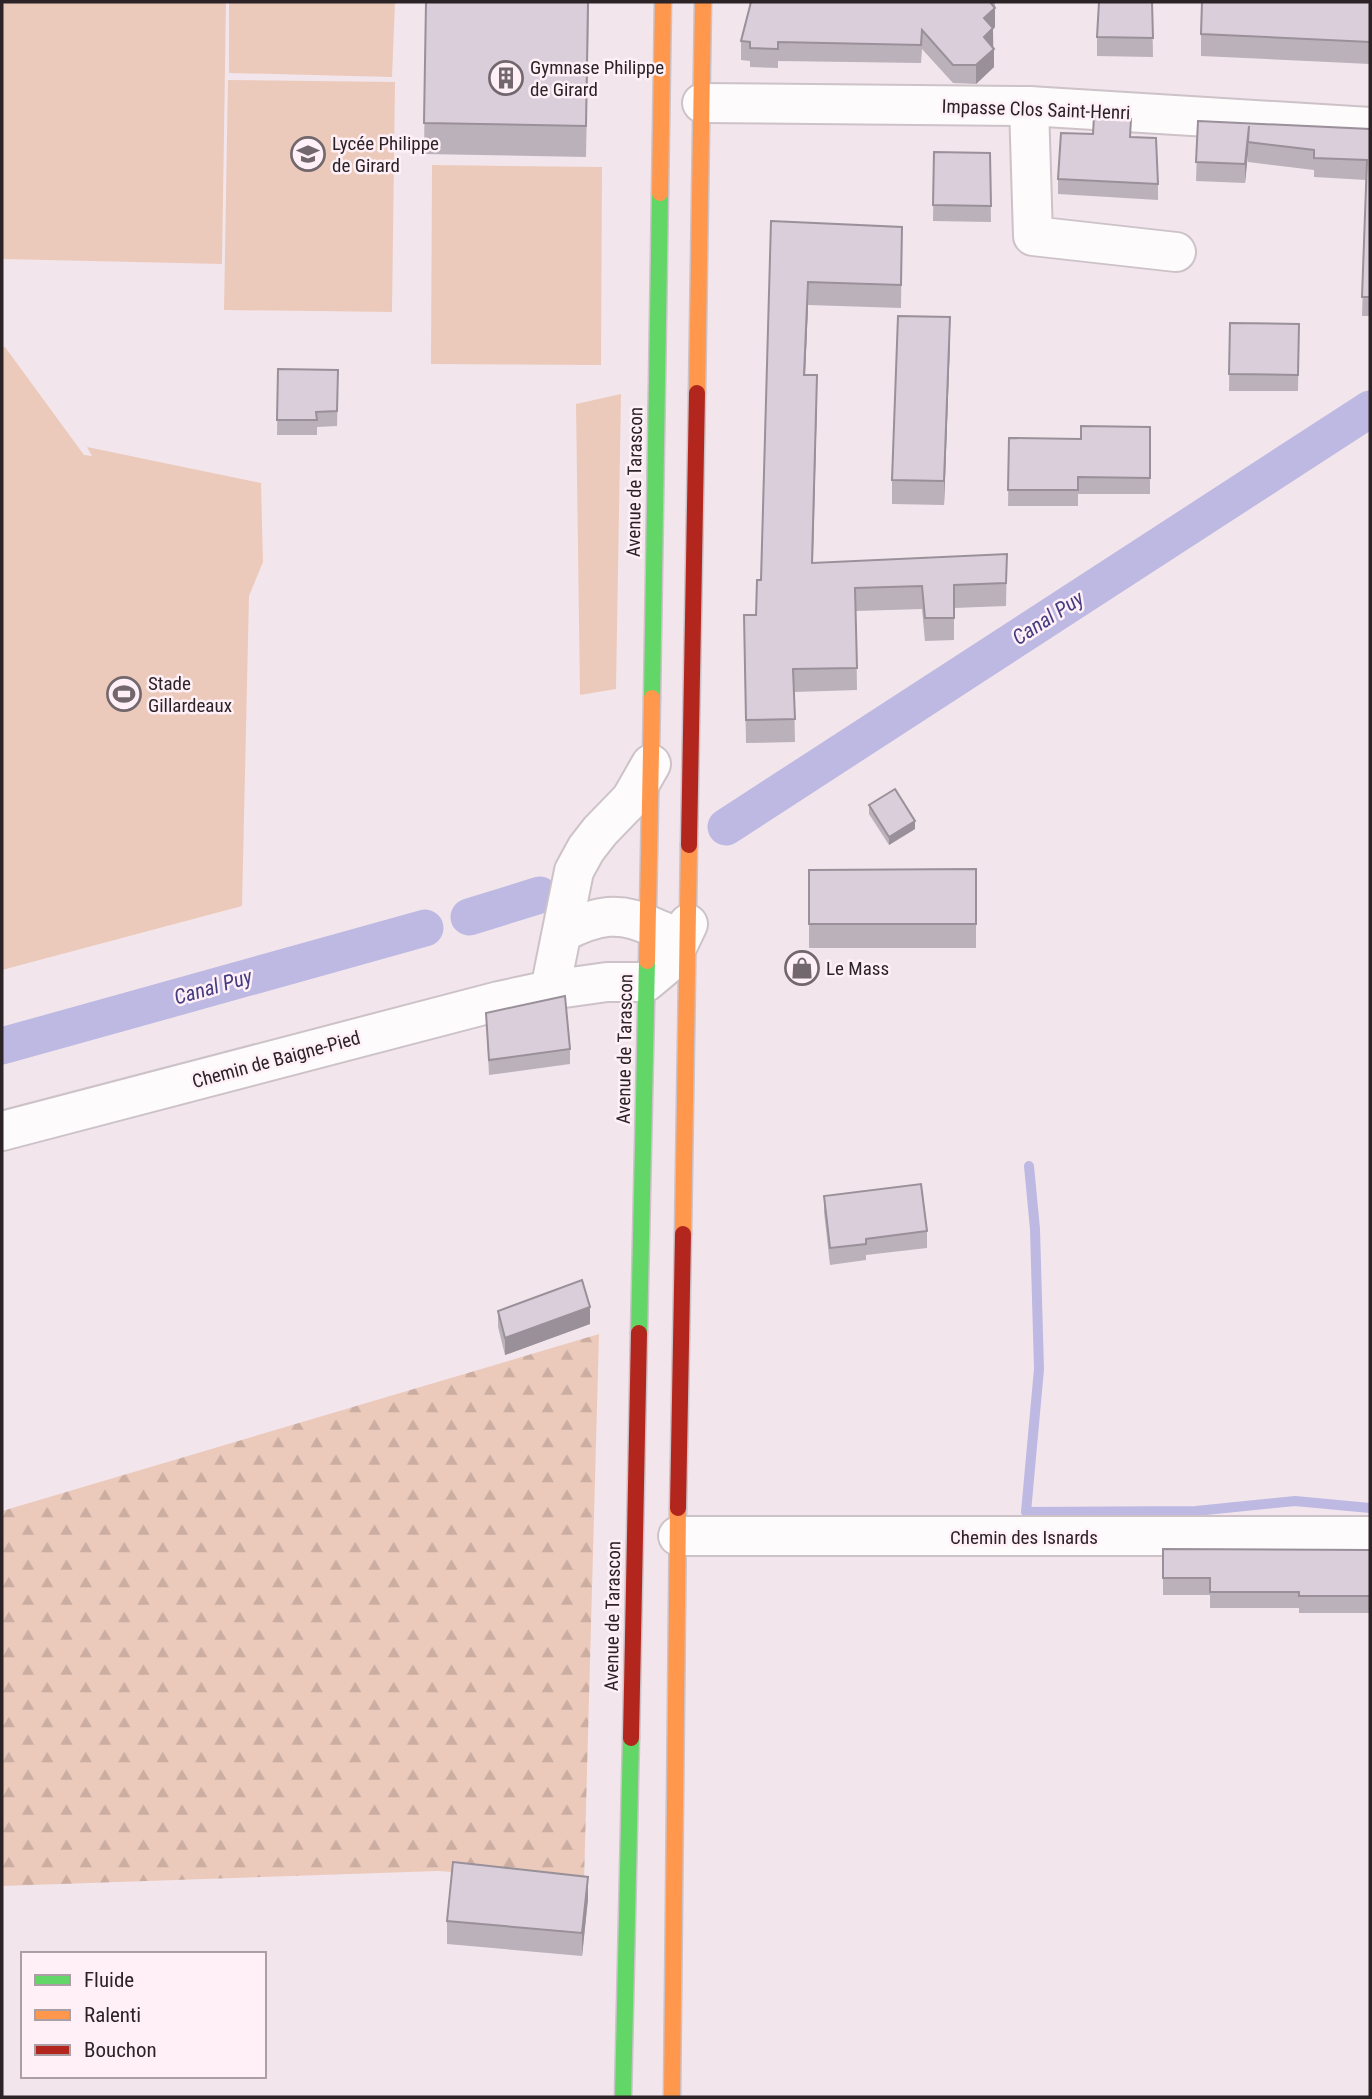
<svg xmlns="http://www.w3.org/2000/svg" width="1372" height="2099" viewBox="0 0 1372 2099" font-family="'Roboto Condensed',sans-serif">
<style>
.grass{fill:#eccabb}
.forest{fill:url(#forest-firs)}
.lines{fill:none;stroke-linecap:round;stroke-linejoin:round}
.stream{stroke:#bdb9e2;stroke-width:10}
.canal{stroke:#bdb9e2;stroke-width:37}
.street-casing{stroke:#ccc2c7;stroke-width:42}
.fast-casing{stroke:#ccc2c7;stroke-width:19}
.slow-casing{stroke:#ccc2c7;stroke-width:19}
.jam-casing{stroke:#ccc2c7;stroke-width:19}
.street{stroke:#fdfbfc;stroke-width:38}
.fast{stroke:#63d668;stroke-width:16}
.slow{stroke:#ff974d;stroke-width:16}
.jam{stroke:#b3261e;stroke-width:16}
.wall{fill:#bbb1bb}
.shaded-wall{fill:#999099}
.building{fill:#daceda;stroke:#999099;stroke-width:2}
.labels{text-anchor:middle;stroke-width:5;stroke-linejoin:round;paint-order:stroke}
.poi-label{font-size:19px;fill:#2c2327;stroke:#fff0f7;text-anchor:start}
.street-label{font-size:19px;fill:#2c2327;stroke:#fff0f7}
.water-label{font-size:21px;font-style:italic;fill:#433c80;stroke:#fff0f7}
</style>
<defs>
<pattern id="forest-firs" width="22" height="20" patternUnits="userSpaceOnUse" patternTransform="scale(1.75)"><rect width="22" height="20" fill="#eccabb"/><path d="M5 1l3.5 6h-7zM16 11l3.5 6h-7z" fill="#cbada1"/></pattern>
</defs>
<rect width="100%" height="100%" fill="#f2e6ec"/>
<g class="grass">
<polygon points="2,2 226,2 222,264 2,259"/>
<polygon points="229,2 395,2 392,77 229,73"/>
<polygon points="228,80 395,82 392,312 224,310"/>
<polygon points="432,165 602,167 601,365 431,364"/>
<polygon points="2,347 5,347 84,455 92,456 87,447 261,483 263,562 249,596 242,906 2,970"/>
<polygon points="621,394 616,689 580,695 576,404"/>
</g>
<polygon class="forest" points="599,1334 584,1881 438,1871 2,1886 2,1511"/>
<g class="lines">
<polyline class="stream" points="1029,1166 1035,1229 1039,1369 1026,1512 1196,1511 1295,1501 1370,1508"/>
<g class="canal">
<polyline points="726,827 1370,409"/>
<polyline points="469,917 540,895"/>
<polyline points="2,1046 425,928"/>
</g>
<g class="street-casing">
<g id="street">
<polyline points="702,103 1029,106 1370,127"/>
<polyline points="1029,106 1033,236 1176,252"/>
<path d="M563,932C597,915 620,910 655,928C663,931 669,933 673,941"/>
<polyline points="550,990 574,871 586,849 600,831 631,799 651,764"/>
<polyline points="2,1131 499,1001 550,990 607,982 646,982 670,962 688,924"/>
<polyline points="678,1536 1370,1536"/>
</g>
</g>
<g class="fast-casing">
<g id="fast">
<polyline points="652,698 660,193"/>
<polyline points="639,1333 647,961"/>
<polyline points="623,2097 631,1738"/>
</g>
</g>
<g class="slow-casing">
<g id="slow">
<polyline points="660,193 663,2"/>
<polyline points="697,393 703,2"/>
<polyline points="647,961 652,698"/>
<polyline points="683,1234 689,845"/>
<polyline points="672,2097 678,1508"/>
</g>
</g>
<g class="jam-casing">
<g id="jam">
<polyline points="689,845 697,393"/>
<polyline points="678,1508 683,1234"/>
<polyline points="631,1738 639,1333"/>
</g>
</g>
<use href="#street" class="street"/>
<use href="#fast" class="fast"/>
<use href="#slow" class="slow"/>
<use href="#jam" class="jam"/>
</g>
<g class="wall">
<polygon points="426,2 589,2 586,157 424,154"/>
<polygon points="749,2 995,2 995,27 993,29 994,67 976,84 953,83 922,49 921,63 778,61 778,68 750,67 750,61 741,60 741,41 750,7"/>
<polygon points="1152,2 1153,57 1097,56 1097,37"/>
<polygon points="1370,2 1370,64 1201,56 1201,34"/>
<polygon points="1198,121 1370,129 1370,316 1362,316 1366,180 1314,177 1314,170 1248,162 1248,153 1245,183 1196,181"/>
<polygon points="1093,134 1131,137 1158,184 1158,200 1058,194 1058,179"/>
<polygon points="934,152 990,153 991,222 933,221"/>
<polygon points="771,221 902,227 901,308 808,305 805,375 817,398 813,563 1007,554 1006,606 954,608 954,640 925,641 922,609 856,611 857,690 794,692 795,742 746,743 744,638 756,615 761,580"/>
<polygon points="1230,323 1299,324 1298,391 1229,391"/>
<polygon points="950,341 944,505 892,504 892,480"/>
<polygon points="278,369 338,386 337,426 317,427 317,435 277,435"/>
<polygon points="1150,427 1150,494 1078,494 1078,506 1008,506 1009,438 1081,439"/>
<polygon points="869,805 915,829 889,845 869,814"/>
<polygon points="976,869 976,948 809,948 809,870"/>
<polygon points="486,1013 570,1049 570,1064 489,1075"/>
<polygon points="824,1196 927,1231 927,1248 866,1255 866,1260 830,1265 824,1212"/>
<polygon points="498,1311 590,1324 505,1355 498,1327"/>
<polygon points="1163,1549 1370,1550 1370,1613 1299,1613 1299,1608 1210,1608 1210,1595 1163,1595"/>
<polygon points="588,1899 582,1956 447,1944 447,1921"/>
</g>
<g class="shaded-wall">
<polygon points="995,8 995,27 993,29 993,47 984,55 984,18"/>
<polygon points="994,49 994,67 976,84 976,65"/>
<polygon points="1249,126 1248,153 1245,183 1245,164"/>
<polygon points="808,282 808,305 804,397 804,375"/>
<polygon points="950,317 950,341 944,505 944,481"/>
<polygon points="817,375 817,398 812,586 812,563"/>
<polygon points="915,821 915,829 889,845 889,837"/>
<polygon points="590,1307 590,1324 505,1355 505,1338"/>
<polygon points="588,1877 588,1899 582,1956 582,1933"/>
</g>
<g class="building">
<polygon points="426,2 588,2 586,126 424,123"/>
<polygon points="751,2 990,2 995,8 984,18 993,28 984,37 994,49 976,65 953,65 922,30 921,45 778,42 778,49 750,48 750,42 741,41"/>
<polygon points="1099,2 1152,2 1153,38 1097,37"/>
<polygon points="1202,2 1370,2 1370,42 1201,34"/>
<polygon points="1094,116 1131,119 1130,137 1156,138 1158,184 1058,179 1061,133 1093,134"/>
<polygon points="1198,121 1370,129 1370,297 1362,297 1367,160 1314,158 1314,150 1248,142 1249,126 1245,164 1196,162"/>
<polygon points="934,152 990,153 991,206 933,205"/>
<polygon points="771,221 902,227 901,285 808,282 804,375 817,375 812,563 1007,554 1006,583 954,585 954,618 925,618 922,586 855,588 857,668 793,669 795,719 746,720 744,615 756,615 757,580 761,580"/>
<polygon points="898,316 950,317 944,481 892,480"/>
<polygon points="1230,323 1299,324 1298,375 1229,374"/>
<polygon points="278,369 338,370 337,411 316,412 317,420 277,420"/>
<polygon points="1081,426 1150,427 1150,478 1078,477 1078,490 1008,490 1009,438 1081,439"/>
<polygon points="895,789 915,821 889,837 869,805"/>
<polygon points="976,869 976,924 809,924 809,870"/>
<polygon points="565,996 570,1049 489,1060 486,1013"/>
<polygon points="921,1184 927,1231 866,1239 866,1244 830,1248 824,1196"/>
<polygon points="582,1280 590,1307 505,1338 498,1311"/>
<polygon points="1163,1549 1370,1550 1370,1596 1299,1596 1299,1592 1210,1592 1210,1578 1163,1578"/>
<polygon points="453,1862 588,1877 582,1933 447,1921"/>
</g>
<defs>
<g id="building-ring" transform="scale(1.75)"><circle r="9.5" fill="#fff0f7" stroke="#71676c" stroke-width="1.5"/><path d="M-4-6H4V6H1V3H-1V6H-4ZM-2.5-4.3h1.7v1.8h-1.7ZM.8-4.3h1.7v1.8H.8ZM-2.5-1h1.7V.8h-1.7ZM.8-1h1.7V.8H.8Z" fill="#71676c"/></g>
<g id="school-ring" transform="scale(1.75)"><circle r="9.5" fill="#fff0f7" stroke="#71676c" stroke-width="1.5"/><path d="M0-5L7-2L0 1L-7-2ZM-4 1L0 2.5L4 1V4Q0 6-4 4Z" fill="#71676c"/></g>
<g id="stadium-ring" transform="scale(1.75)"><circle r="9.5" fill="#fff0f7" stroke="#71676c" stroke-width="1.5"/><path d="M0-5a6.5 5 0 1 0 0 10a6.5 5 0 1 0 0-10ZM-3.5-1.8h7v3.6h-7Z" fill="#71676c"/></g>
<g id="shop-ring" transform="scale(1.75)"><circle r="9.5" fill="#fff0f7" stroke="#71676c" stroke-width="1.5"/><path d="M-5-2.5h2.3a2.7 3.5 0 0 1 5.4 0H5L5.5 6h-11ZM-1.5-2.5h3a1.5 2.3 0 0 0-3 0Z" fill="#71676c"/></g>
</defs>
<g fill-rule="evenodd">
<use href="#building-ring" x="506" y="78"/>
<use href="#school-ring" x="308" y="154"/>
<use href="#stadium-ring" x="124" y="694"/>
<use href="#shop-ring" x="802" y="968"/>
</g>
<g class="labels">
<g class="poi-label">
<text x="530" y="74">Gymnase Philippe<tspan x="530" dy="22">de Girard</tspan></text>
<text x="332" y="150">Lycée Philippe<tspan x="332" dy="22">de Girard</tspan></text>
<text x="148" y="690">Stade<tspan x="148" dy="22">Gillardeaux</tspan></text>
<text x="826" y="975">Le Mass</text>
</g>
<g class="street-label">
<text transform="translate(1036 109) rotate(2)" y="7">Impasse Clos Saint-Henri</text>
<text transform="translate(634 482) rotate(-89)" y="7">Avenue de Tarascon</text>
<text transform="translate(624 1049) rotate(-89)" y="7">Avenue de Tarascon</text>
<text transform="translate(276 1059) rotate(-15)" y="7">Chemin de Baigne-Pied</text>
<text x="1024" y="1544">Chemin des Isnards</text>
<text transform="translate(612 1616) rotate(-89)" y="7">Avenue de Tarascon</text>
</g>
<g class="water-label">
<text transform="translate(1048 618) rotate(-33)" y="7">Canal Puy</text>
<text transform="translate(213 987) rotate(-16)" y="7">Canal Puy</text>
</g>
</g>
<rect width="1372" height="2099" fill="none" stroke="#2c2327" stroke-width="7"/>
<rect x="21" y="1952" width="245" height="126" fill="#fff0f7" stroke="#ab9ea4" stroke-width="2"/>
<rect x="35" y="1975" width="35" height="10" fill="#63d668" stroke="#ab9ea4" stroke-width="2"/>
<text x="84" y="1987" font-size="21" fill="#2c2327">Fluide</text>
<rect x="35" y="2010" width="35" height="10" fill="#ff974d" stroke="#ab9ea4" stroke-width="2"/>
<text x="84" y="2022" font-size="21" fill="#2c2327">Ralenti</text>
<rect x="35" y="2045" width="35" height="10" fill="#b3261e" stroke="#ab9ea4" stroke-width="2"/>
<text x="84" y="2057" font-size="21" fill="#2c2327">Bouchon</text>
</svg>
